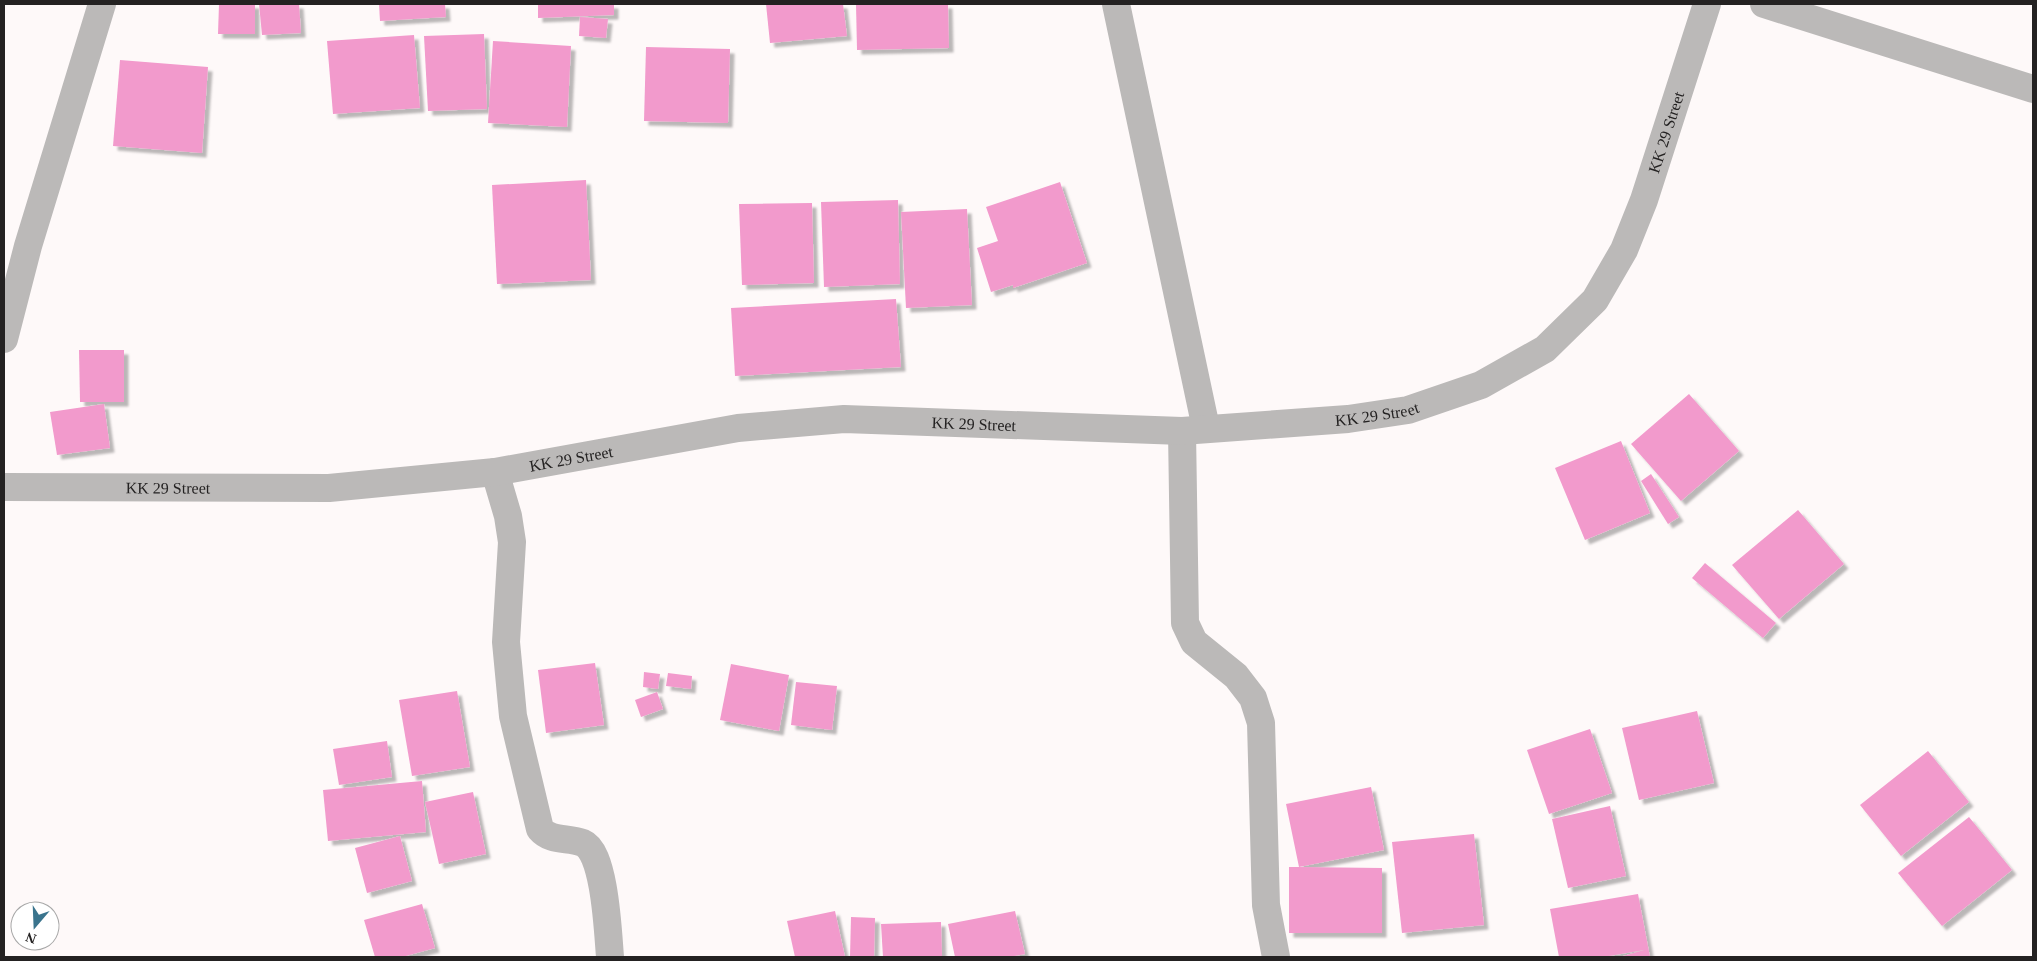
<svg xmlns="http://www.w3.org/2000/svg" width="2037" height="961" viewBox="0 0 2037 961" font-family="'Times New Roman',serif">
<style>
.building{fill:#f29acc;filter:url(#shadow)}
.lines{fill:none;stroke-linecap:round;stroke-linejoin:round}
.street{stroke:#bbb9b8;stroke-width:28}
.labels{text-anchor:middle;stroke-width:4;stroke-linejoin:round;paint-order:stroke}
.street-label{font-size:16px;fill:#242222;stroke:#fff}
</style>
<defs>
<filter id="shadow"><feDropShadow dx="4.5" dy="4.5" stdDeviation="1" flood-color="#0004"/></filter>
</defs>
<rect width="100%" height="100%" fill="#fef9f9"/>
<g class="building">
<polygon points="219,4 255,4 255,34 218,34"/>
<polygon points="259,4 299,4 301,33 262,35"/>
<polygon points="379,4 445,4 446,17 380,21"/>
<polygon points="538,4 614,4 614,15 538,18"/>
<polygon points="766,4 843,4 847,36 770,43"/>
<polygon points="856,4 948,4 949,48 857,50"/>
<polygon points="580,17 608,19 606,38 579,36"/>
<polygon points="484,34 487,109 428,111 424,36"/>
<polygon points="414,35 420,108 333,114 327,41"/>
<polygon points="493,41 571,46 567,127 488,123"/>
<polygon points="646,47 730,49 728,123 644,121"/>
<polygon points="120,60 208,67 202,153 113,146"/>
<polygon points="586,180 591,280 497,284 492,185"/>
<polygon points="1060,182 1087,263 1013,288 1013,285 991,292 977,248 998,241 986,207"/>
<polygon points="898,200 900,284 824,287 821,202"/>
<polygon points="812,203 814,283 742,285 739,204"/>
<polygon points="967,209 972,305 906,308 901,212"/>
<polygon points="896,299 901,367 735,376 731,308"/>
<polygon points="79,350 124,350 124,402 80,402"/>
<polygon points="1689,394 1739,451 1681,501 1631,444"/>
<polygon points="104,404 110,448 57,455 50,412"/>
<polygon points="1621,441 1650,513 1585,540 1555,468"/>
<polygon points="1651,474 1679,517 1668,524 1641,481"/>
<polygon points="1798,510 1844,564 1779,619 1732,565"/>
<polygon points="1705,563 1776,623 1763,638 1692,578"/>
<polygon points="595,663 604,725 546,733 538,670"/>
<polygon points="731,664 789,675 779,731 720,720"/>
<polygon points="644,672 660,674 658,689 643,687"/>
<polygon points="668,673 692,676 691,689 666,686"/>
<polygon points="796,682 837,686 832,730 791,725"/>
<polygon points="457,691 470,767 412,776 399,700"/>
<polygon points="657,692 663,709 641,717 635,700"/>
<polygon points="1697,711 1714,783 1639,800 1622,728"/>
<polygon points="1590,729 1612,793 1549,814 1527,750"/>
<polygon points="387,741 392,777 339,785 333,749"/>
<polygon points="1928,751 1969,802 1901,856 1860,805"/>
<polygon points="422,781 426,832 328,841 323,790"/>
<polygon points="1371,787 1384,850 1299,867 1382,868 1382,933 1289,933 1289,867 1299,867 1286,804"/>
<polygon points="473,792 486,854 439,864 425,802"/>
<polygon points="1610,806 1626,876 1568,888 1552,819"/>
<polygon points="1969,817 2012,870 1942,926 1898,873"/>
<polygon points="1474,834 1484,925 1402,933 1392,842"/>
<polygon points="400,836 412,881 367,893 355,848"/>
<polygon points="1638,894 1650,957 1620,957 1644,950 1603,957 1559,957 1550,909"/>
<polygon points="422,904 435,948 402,957 375,957 364,920"/>
<polygon points="835,911 845,957 795,957 787,921"/>
<polygon points="1015,911 1025,954 1009,957 955,957 948,924"/>
<polygon points="851,917 875,918 874,957 850,957"/>
<polygon points="941,922 942,957 883,957 881,924"/>
</g>
<g class="lines">
<g class="street">
<polyline points="1116,4 1206,428"/>
<polyline points="1764,4 2033,89"/>
<polyline points="4,339 28,246 102,4"/>
<polyline points="1182,431 1185,623 1194,642 1236,676 1253,698 1261,723 1266,905 1276,957"/>
<path d="M495,472L508,516L512,542L506,642L513,716L540,829C551,842 568,837 583,843C605,852 608,934 610,957"/>
<path id="s1" d="M4,487L329,488L495,472L738,428L844,419L1182,431L1348,419L1408,410L1481,385L1545,349L1595,300L1624,250L1644,200L1707,4"/>
</g>
</g>
<g class="labels">
<g class="street-label">
<text dy="6" stroke="none"><textPath href="#s1" startOffset="1814">KK 29 Street</textPath></text>
<text dy="6" stroke="none"><textPath href="#s1" startOffset="1379">KK 29 Street</textPath></text>
<text dy="6" stroke="none"><textPath href="#s1" startOffset="975">KK 29 Street</textPath></text>
<text dy="6" stroke="none"><textPath href="#s1" startOffset="569">KK 29 Street</textPath></text>
<text dy="6" stroke="none"><textPath href="#s1" startOffset="164">KK 29 Street</textPath></text>
</g>
</g>
<rect width="2037" height="961" fill="none" stroke="#242222" stroke-width="10"/>
<g transform="translate(35 926) rotate(199)"><circle r="24" fill="#ffffff" stroke="#a7a7a7"/>
<path d="M0-4L9 19L0 12L-9 19Z" fill="#3a748d"/>
<text y="-8" font-size="14" font-weight="bold" text-anchor="middle" fill="#242222">N</text>
</g>
</svg>
